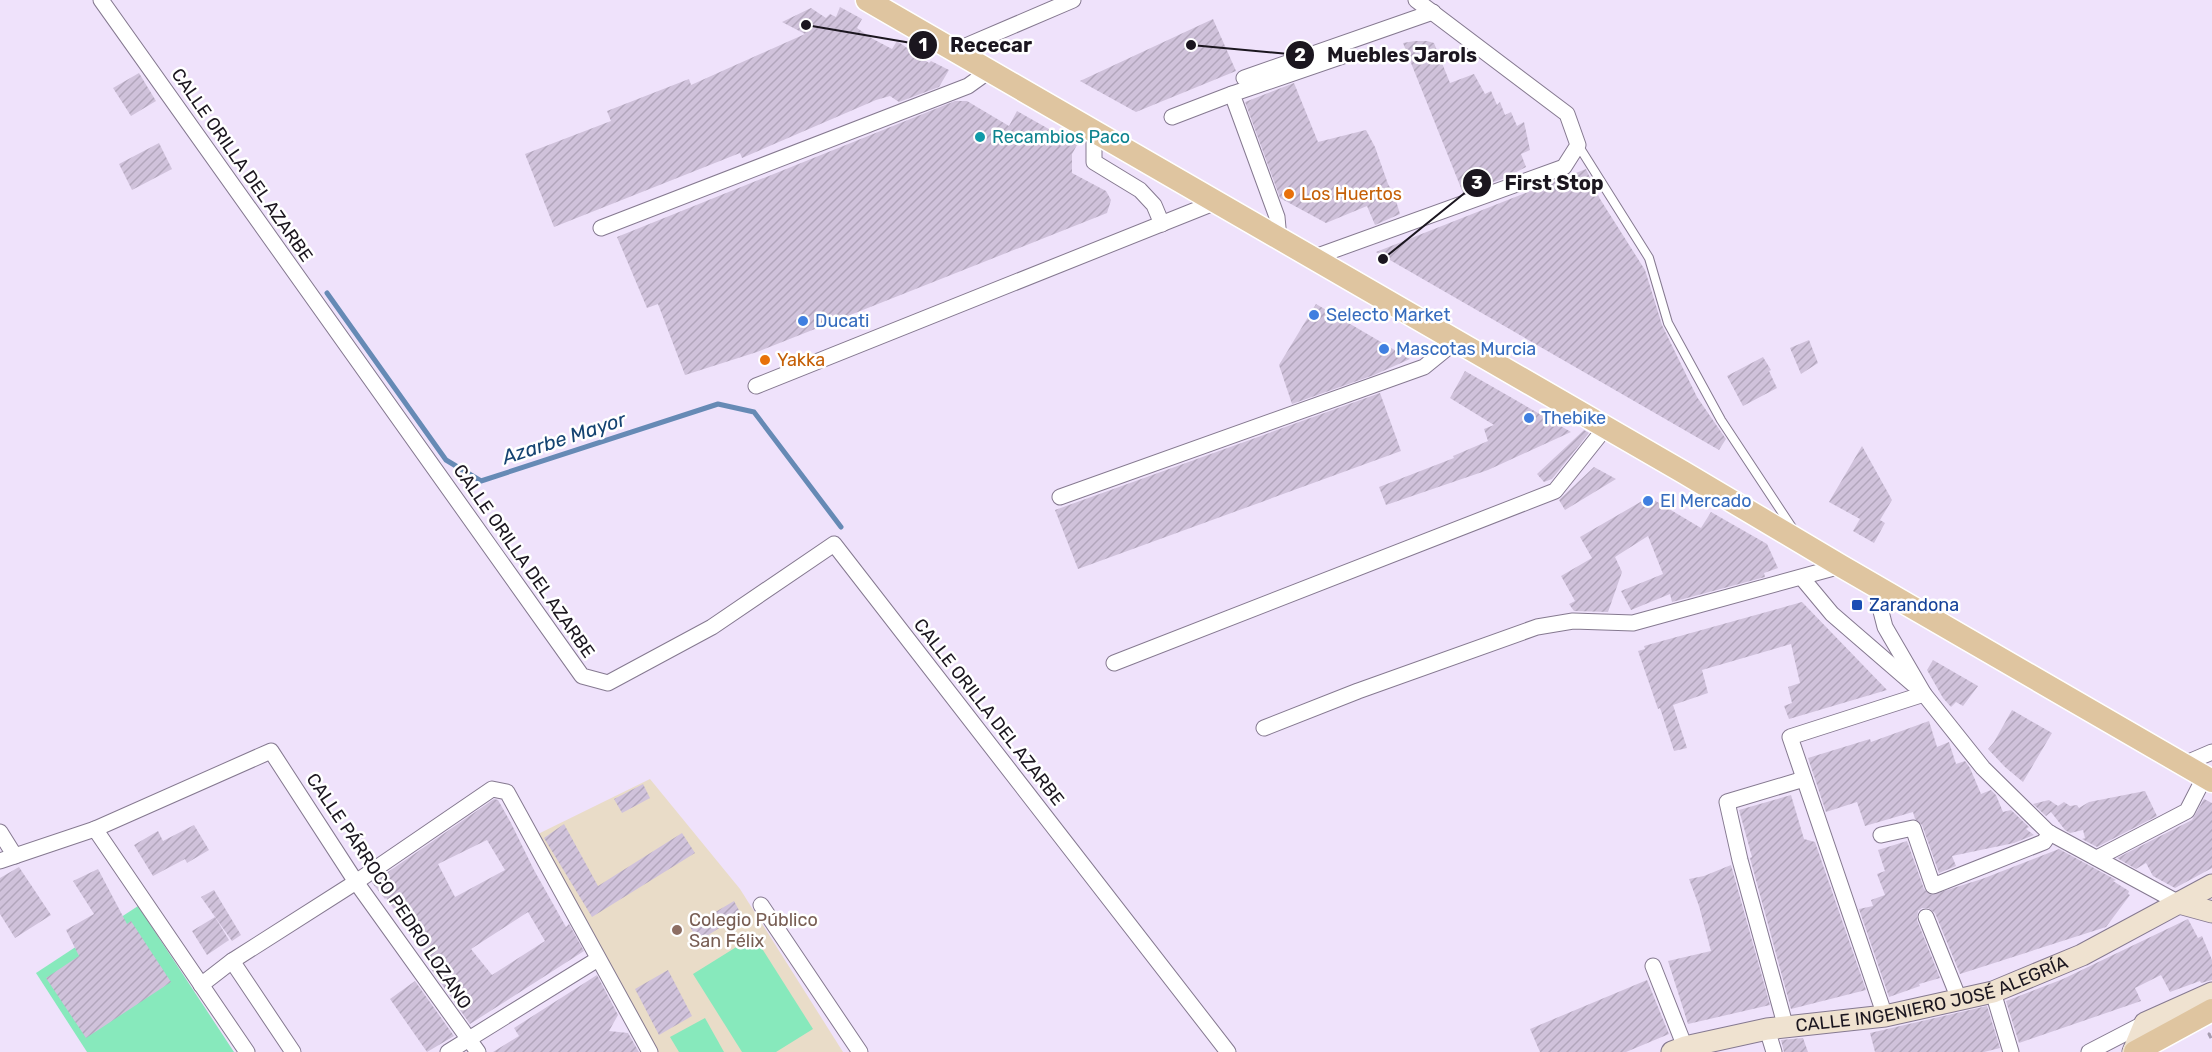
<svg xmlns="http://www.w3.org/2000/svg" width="2212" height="1052" viewBox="0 0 2212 1052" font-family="Rubik,sans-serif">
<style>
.education{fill:#e9dcc8}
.pitch{fill:#87e9bc}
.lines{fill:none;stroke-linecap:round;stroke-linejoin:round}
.stream{stroke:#668ab5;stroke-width:5}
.building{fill:url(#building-hatch);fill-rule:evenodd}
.lane-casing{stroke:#857990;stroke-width:10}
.street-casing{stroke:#857990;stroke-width:17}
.secondary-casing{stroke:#857990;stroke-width:23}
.primary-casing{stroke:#fff;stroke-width:25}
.path{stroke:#a79db0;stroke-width:3;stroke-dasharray:6 3;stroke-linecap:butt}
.lane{stroke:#fff;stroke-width:8}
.street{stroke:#fff;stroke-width:15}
.secondary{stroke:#efe2d0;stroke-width:21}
.primary{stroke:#dfc5a0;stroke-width:22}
.culture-dot{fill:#0f9aa8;stroke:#fff;stroke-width:2}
.food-dot{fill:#e8710a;stroke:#fff;stroke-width:2}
.shop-dot{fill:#3f7fe0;stroke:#fff;stroke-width:2}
.transit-dot{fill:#1a4fb4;stroke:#fff;stroke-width:2}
.education-dot{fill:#8d6e63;stroke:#fff;stroke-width:2}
.labels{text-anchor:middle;stroke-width:5;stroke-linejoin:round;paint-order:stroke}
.culture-label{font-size:18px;fill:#0d838f;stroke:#fff;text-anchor:start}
.street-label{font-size:18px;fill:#1b161f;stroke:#fff}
.food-label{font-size:18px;fill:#c56008;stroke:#fff;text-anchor:start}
.shop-label{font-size:18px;fill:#366cbe;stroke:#fff;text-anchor:start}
.transit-label{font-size:18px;fill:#164399;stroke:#fff;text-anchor:start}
.education-label{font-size:18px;fill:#785e54;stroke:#fff;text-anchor:start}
.water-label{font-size:20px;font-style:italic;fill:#144371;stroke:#fff}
.leader{fill:none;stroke:#1b161f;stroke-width:2}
.callout-dot{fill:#1b161f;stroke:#fff;stroke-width:2}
.mark-label{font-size:18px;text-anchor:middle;font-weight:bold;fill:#fff}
.callout-label{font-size:20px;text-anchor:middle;font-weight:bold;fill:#1b161f;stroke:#fff;stroke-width:5;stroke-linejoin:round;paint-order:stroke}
</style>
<defs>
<pattern id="building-hatch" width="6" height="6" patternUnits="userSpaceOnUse" patternTransform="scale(1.5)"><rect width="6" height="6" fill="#d0c2db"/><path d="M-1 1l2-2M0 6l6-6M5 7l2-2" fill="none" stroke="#b2a6bc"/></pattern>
</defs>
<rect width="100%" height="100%" fill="#efe2fb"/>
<polygon class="education" points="650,779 740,889 843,1052 656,1052 536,835"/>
<g class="pitch">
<polygon points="138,906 234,1052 87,1052 36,973"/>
<polygon points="754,936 813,1029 776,1052 742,1052 693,974"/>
<polygon points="705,1018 724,1052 679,1052 670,1037"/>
</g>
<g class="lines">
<polyline class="stream" points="327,293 446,460 481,481 718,404 754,412 841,527"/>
</g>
<g class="building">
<polygon points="840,7 862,19 857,28 873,39 892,49 897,41 929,63 931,61 949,70 939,87 899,102 890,96 876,100 742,158 740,153 554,227 525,154 611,121 607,111 689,79 691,85 805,34 782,22 811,8 826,18 830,14 836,17"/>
<polygon points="1213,19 1236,71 1136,112 1080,81"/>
<polygon points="1415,41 1427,41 1434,43 1450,83 1474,74 1485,94 1491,91 1497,105 1500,102 1505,115 1511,112 1517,126 1524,122 1530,150 1521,154 1526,167 1505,178 1463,193 1403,43"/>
<polygon points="139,73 156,101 131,116 113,88"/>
<polygon points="1294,83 1318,142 1366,130 1375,147 1388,184 1394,194 1400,214 1375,225 1367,206 1326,223 1280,198 1245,102"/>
<polygon points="955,101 967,101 1009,126 1017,111 1077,145 1072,154 1072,173 1106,191 1111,200 1107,213 757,352 685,375 658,304 647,308 617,237"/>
<polygon points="159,143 172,169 132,190 119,164"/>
<polygon points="1586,169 1600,199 1645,270 1662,325 1697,397 1726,439 1719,450 1376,252"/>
<polygon points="1316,304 1410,359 1374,375 1292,404 1279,365"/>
<polygon points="1809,340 1818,363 1801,374 1790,348"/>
<polygon points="1763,357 1771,370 1769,371 1777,388 1743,406 1727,376"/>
<polygon points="1465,371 1571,432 1488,470 1386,505 1379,487 1454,458 1453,456 1488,441 1484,429 1494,425 1450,398"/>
<polygon points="1380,393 1401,451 1078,569 1055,510"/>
<polygon points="1584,430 1589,433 1552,479 1544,482 1537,474"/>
<polygon points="1862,446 1892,500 1880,520 1885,523 1874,543 1853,531 1860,519 1829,502"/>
<polygon points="1594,467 1616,479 1565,510 1559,500"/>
<polygon points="1649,497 1701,528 1711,512 1767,544 1778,568 1764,573 1765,577 1672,602 1670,594 1631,610 1621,591 1663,574 1648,536 1615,557 1622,572 1608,612 1574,611 1569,604 1575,601 1561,576 1592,558 1580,537"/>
<polygon points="1802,602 1887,690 1789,719 1784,706 1792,703 1788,687 1800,683 1791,644 1702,670 1708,693 1673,705 1687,748 1674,751 1660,708 1658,709 1638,651 1645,649 1644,646"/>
<polygon points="1933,660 1978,686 1963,706 1956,702 1951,707 1943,698 1927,670"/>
<polygon points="2012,710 2052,733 2023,782 2005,767 1988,749 1994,742"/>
<polygon points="1929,721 1937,747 1949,742 1956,764 1965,761 1970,768 1981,794 1991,790 1996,795 2003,812 2011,810 2029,827 2026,829 2034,835 2014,843 1952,856 1956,866 1939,873 1922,825 1915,819 1913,812 1865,826 1857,802 1826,812 1808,758 1870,739 1871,742"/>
<polygon points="643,784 650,798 622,813 614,799"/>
<polygon points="2145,791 2157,816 2097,847 2082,839 2085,838 2083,830 2070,833 2065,830 2051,812 2046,816 2033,804 2049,800 2058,806 2064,802 2070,806 2077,805 2079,808 2089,802"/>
<polygon points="1791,795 1804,839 1815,842 1866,990 1791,1009 1750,858 1752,857 1739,810"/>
<path d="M494,799L498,800L511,823L534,870L566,927L569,924L584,951L470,1024L431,969L435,966L386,898L385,899L372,883ZM487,840L505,870L455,897L438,864ZM528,912L545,941L492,975L471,949Z"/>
<polygon points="2204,799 2212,803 2212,868 2175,888 2153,876 2146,863 2136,869 2117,858 2192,820"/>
<polygon points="564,824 598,886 682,833 695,853 592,917 544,838"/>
<polygon points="194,825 209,850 187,863 185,859 153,876 134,845 158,831 163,841"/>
<polygon points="1907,841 1924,889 1931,895 1982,879 2059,849 2116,880 2113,881 2129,891 2128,894 2130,895 2106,927 1960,974 1935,913 1928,908 1922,908 1918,911 1917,920 1940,978 1919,984 1920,986 1889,997 1859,909 1873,906 1871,900 1885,895 1877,874 1885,871 1878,850"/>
<polygon points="1731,865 1770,1005 1688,1024 1668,961 1711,951 1699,906 1689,879 1704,876"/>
<polygon points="19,867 51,915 15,938 0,914 0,878"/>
<polygon points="98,869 127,924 131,921 171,982 86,1038 46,978 79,956 66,930 94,914 73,881"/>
<polygon points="214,890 241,935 232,941 201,897"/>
<polygon points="734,901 741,914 699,941 690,927"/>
<polygon points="215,917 229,940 207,955 192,931"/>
<polygon points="2188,919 2198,938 2202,936 2212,960 2212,980 2201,983 2200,981 2170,992 2161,975 2135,988 2141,1001 2019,1043 2006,1001 2063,979"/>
<polygon points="668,970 692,1016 659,1035 635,989"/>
<polygon points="597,975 618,1015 609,1031 628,1033 639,1052 493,1052 519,1036 514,1028"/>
<polygon points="1647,980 1669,1034 1626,1052 1540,1052 1530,1029"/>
<polygon points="415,981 454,1036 427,1052 390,999"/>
<polygon points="1987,1006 2000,1048 1984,1052 1875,1052 1870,1033"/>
<polygon points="1803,1038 1808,1052 1784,1052 1781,1040"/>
</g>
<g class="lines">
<g class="lane-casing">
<polyline id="lane" points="1578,145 1649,258 1668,323 1721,420 1793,529"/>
</g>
<g class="street-casing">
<g id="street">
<polyline points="101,0 582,676 608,683 712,627 834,544 1228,1052"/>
<polyline points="954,51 1073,0"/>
<polyline points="1244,78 1433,12"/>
<polyline points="1172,117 1232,94"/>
<polyline points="1094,133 1094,162 1140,190 1154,205 1162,224"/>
<polyline points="601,228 968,86 989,71"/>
<polyline points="1279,239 1277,217 1232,94 1346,55"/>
<polyline points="1312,258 1564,167 1578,145 1567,114 1416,0"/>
<polyline points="756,386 1216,202"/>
<polyline points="1060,497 1424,367 1456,341"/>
<polyline points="1802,578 1832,614 1913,684"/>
<polyline points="1874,584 1885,627 1924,694 1983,768 2048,832 2179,903"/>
<polyline points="1114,663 1555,491 1606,427"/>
<polyline points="1264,728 1358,691 1537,627 1573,621 1633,623 1841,566"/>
<polyline points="2184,764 2212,752"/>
<polyline points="95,829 247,1052"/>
<polyline points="0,832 15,856"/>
<polyline points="1881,835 1913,828 1933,886 2044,842 2050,833"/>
<polyline points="2097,858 2187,811 2205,776"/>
<polyline points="0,861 95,829 271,751 356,882 478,1052"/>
<polyline points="761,905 860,1052"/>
<polyline points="1926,917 1959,999"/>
<polyline points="232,961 293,1052"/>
<polyline points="1653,966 1685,1047"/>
<polyline points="201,985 232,961 356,882 492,789 507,792 650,1052"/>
<polyline points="1993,992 2011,1052"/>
<polyline points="1885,1016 1790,737 1924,694"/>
<polyline points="1786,1028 1740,860 1727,802 1804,779"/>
<polyline points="1767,1029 1774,1052"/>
<polyline points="448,1052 598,959"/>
<polyline points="2089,1052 2145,1023"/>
</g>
</g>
<g class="secondary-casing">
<g id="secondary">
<polyline points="2179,903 2212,912"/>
<path id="s1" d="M1672,1052L1685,1047L1767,1029L1885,1016L1993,992L2082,955L2212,885"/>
<polyline points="2133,1052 2145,1023 2212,993"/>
</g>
</g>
<g class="primary-casing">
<g id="primary">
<polyline points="867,0 1683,472 1841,566 2212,781"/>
<polyline points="2135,1052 2212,1010"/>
</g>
</g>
<polyline class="path" points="2210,1033 2209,1034 2212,1040"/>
<use href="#lane" class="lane"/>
<use href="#street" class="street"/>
<use href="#secondary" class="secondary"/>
<use href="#primary" class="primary"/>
</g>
<circle class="culture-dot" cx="980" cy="137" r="6"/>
<g class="food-dot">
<circle cx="1289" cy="194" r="6"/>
<circle cx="765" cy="360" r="6"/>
</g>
<g class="shop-dot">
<circle cx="1314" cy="315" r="6"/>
<circle cx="803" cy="321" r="6"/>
<circle cx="1384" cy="349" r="6"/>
<circle cx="1529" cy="418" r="6"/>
<circle cx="1648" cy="501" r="6"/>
</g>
<rect class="transit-dot" x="1851" y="599" width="12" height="12" rx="3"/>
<circle class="education-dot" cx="677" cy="930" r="6"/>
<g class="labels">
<g class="culture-label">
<text x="992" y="143">Recambios Paco</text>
</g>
<g class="street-label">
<text transform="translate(242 165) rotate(55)" y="6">CALLE ORILLA DEL AZARBE</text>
<text transform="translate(524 561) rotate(55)" y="6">CALLE ORILLA DEL AZARBE</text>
<text transform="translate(989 712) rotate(52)" y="6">CALLE ORILLA DEL AZARBE</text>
<text transform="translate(389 891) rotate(56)" y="6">CALLE PÁRROCO PEDRO LOZANO</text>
<text dy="6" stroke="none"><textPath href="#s1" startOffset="267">CALLE INGENIERO JOSÉ ALEGRÍA</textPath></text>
</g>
<g class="food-label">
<text x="1301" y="200">Los Huertos</text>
<text x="777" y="366">Yakka</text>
</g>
<g class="shop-label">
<text x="1326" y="321">Selecto Market</text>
<text x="815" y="327">Ducati</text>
<text x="1396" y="355">Mascotas Murcia</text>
<text x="1541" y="424">Thebike</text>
<text x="1660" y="507">El Mercado</text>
</g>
<g class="transit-label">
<text x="1869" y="611">Zarandona</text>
</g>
<g class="education-label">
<text x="689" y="926">Colegio Público<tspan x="689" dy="21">San Félix</tspan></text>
</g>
<g class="water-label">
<text transform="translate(564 438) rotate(-18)" y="7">Azarbe Mayor</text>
</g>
</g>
<path class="leader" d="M806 25L923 45M1191 45L1300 55M1383 259L1477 183"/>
<g class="callout-dot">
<circle cx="806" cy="25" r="6"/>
<circle cx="1191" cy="45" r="6"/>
<circle cx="1383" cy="259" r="6"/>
<circle cx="923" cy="45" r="15"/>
<circle cx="1300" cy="55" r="15"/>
<circle cx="1477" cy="183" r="15"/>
</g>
<g class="mark-label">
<text x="923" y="51">1</text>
<text x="1300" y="61">2</text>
<text x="1477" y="189">3</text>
</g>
<g class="callout-label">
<text x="991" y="52">Rececar</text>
<text x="1402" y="62">Muebles Jarols</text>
<text x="1554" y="190">First Stop</text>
</g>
</svg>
